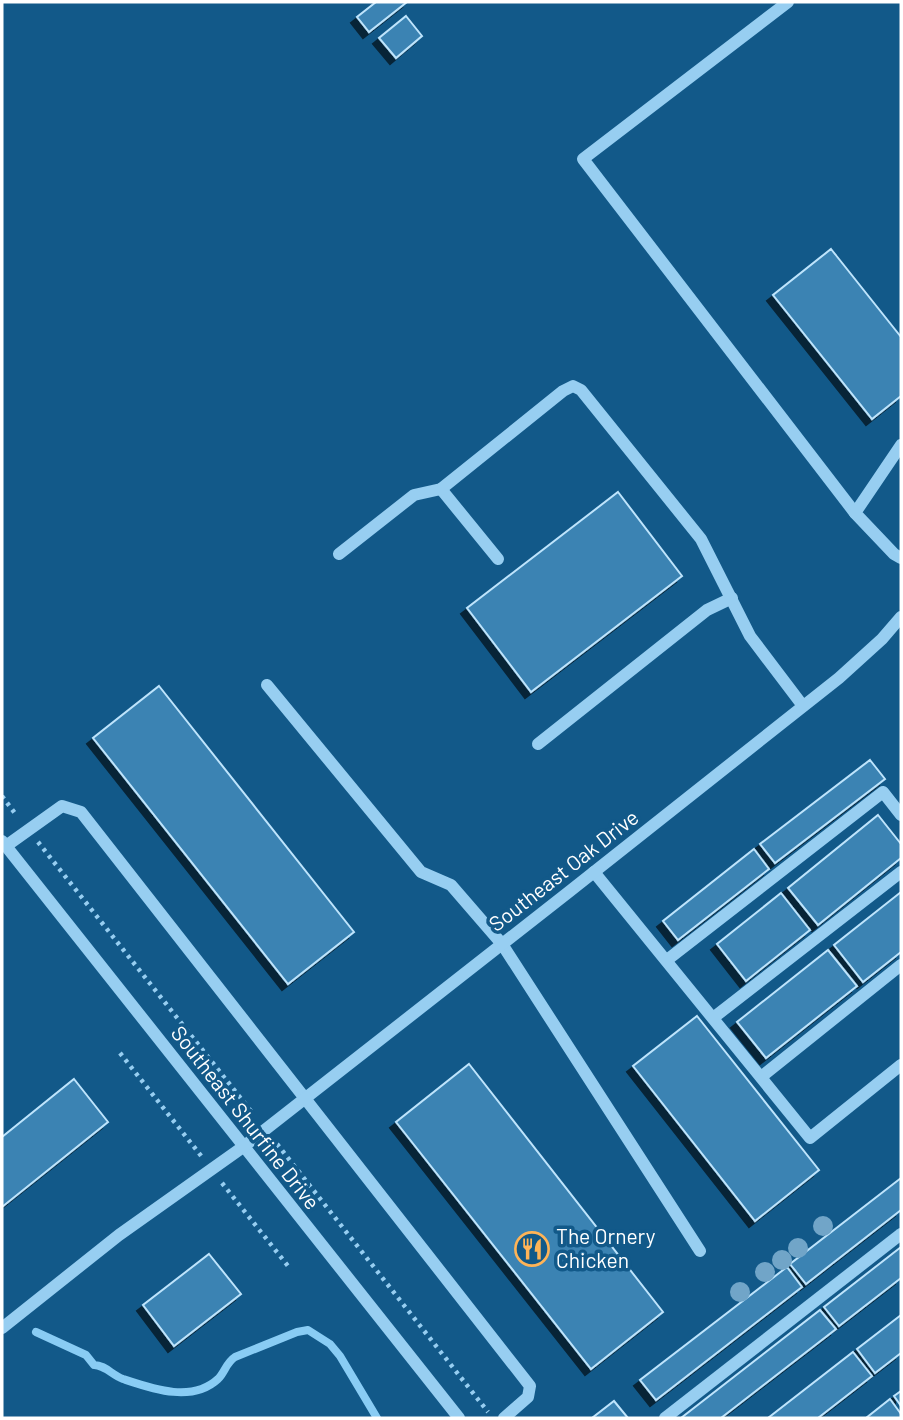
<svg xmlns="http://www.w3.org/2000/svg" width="903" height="1420" viewBox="0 0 903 1420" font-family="Barlow,sans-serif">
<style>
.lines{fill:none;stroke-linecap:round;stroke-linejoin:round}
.stream{stroke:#89ccf4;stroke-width:8}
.building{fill:#3a83b3;stroke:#bee4fc;stroke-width:2;filter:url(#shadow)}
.path{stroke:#97cef1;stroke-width:4.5;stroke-dasharray:3.5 5;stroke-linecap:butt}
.minor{stroke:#97cef1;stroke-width:12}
.tree{fill:#71a5c8}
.labels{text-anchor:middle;stroke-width:7;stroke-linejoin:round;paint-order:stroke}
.street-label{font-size:21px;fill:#fff;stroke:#125989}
.poi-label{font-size:21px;fill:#fff;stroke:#125989;text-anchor:start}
</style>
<defs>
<filter id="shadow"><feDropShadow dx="-6" dy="6" stdDeviation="0" flood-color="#0009"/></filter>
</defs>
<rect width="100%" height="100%" fill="#125989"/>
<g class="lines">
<path class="stream" d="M36,1332L86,1355L94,1365C105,1365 112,1375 123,1379C153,1389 192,1403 218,1379C225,1372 226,1363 235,1357L297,1332L308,1330L330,1344L340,1356L377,1418"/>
</g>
<g class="building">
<polygon points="376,2 407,2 369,32 357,17"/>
<polygon points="406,16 422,36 396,58 379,38"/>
<polygon points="831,249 901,337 901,396 872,419 773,295"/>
<polygon points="618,492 682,576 531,692 467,608"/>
<polygon points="159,686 354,932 288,984 93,738"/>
<polygon points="870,760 885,779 775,863 760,844"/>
<polygon points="878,815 901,844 901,858 818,925 788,888"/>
<polygon points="754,849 769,869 678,940 663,921"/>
<polygon points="901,892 901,952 863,982 834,945"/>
<polygon points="781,893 810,930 746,981 717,944"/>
<polygon points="828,950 857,986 766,1058 737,1022"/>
<polygon points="697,1016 819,1170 755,1221 633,1066"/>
<polygon points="469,1064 663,1312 591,1369 396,1122"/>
<polygon points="74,1079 108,1122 2,1207 2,1137"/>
<polygon points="901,1178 901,1210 806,1284 790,1264"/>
<polygon points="901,1247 901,1278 839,1326 824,1307"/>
<polygon points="209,1254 241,1294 174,1346 143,1305"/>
<polygon points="787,1267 802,1287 656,1400 640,1380"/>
<polygon points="820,1310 836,1329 721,1418 681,1418"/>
<polygon points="901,1315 901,1353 875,1373 857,1349"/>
<polygon points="853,1352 872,1376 818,1418 768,1418"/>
<polygon points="901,1391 901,1406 894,1396"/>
<polygon points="890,1399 901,1414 901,1418 866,1418"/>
<polygon points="614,1401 628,1418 592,1418"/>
</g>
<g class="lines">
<g class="path">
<polyline points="2,796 17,816"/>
<polyline points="38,842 254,1115"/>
<polyline points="120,1053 202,1157"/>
<polyline points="277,1144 488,1412"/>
<polyline points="222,1183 288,1266"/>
</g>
<g class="minor">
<polyline points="788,2 583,159 855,513"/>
<polyline points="901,445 855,513 894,554 901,558"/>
<polyline points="441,489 498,559"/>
<polyline points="339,554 414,495 441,489 563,391 573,386 581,390 701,539 750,636 803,706"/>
<polyline points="267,685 421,872 451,885 502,944 700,1251"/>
<polyline points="538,744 707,610 732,598"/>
<polyline points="2,841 459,1418"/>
<polyline points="6,846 62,806 81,812 530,1386 528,1397 504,1418"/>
<polyline points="594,872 810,1138 901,1065"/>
<polyline points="667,960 883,792 901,815"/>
<polyline points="713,1018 901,872"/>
<polyline points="761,1077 901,965"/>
<polyline points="2,1328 119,1235 243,1147 570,891 839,678 882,639 901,617"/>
<polyline points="665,1418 901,1234"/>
</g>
</g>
<g class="tree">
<circle cx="823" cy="1226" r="10"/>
<circle cx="798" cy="1248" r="10"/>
<circle cx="782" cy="1260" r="10"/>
<circle cx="765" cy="1272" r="10"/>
<circle cx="740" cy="1292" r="10"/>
</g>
<defs>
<g id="restaurant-ring" transform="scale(1.75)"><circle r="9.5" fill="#125989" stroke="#ffb457" stroke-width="1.5"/><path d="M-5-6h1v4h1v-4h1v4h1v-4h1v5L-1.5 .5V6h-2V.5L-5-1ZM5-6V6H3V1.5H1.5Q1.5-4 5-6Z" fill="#ffb457"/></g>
</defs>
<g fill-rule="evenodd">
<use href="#restaurant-ring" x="532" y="1249"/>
</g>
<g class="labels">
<g class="street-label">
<text transform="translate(564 871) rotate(-38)" y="7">Southeast Oak Drive</text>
<text transform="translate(245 1118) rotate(52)" y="7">Southeast Shurfine Drive</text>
</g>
<g class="poi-label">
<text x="556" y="1244">The Ornery<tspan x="556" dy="24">Chicken</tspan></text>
</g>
</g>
<rect width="903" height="1420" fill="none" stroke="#ffffff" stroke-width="7"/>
</svg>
